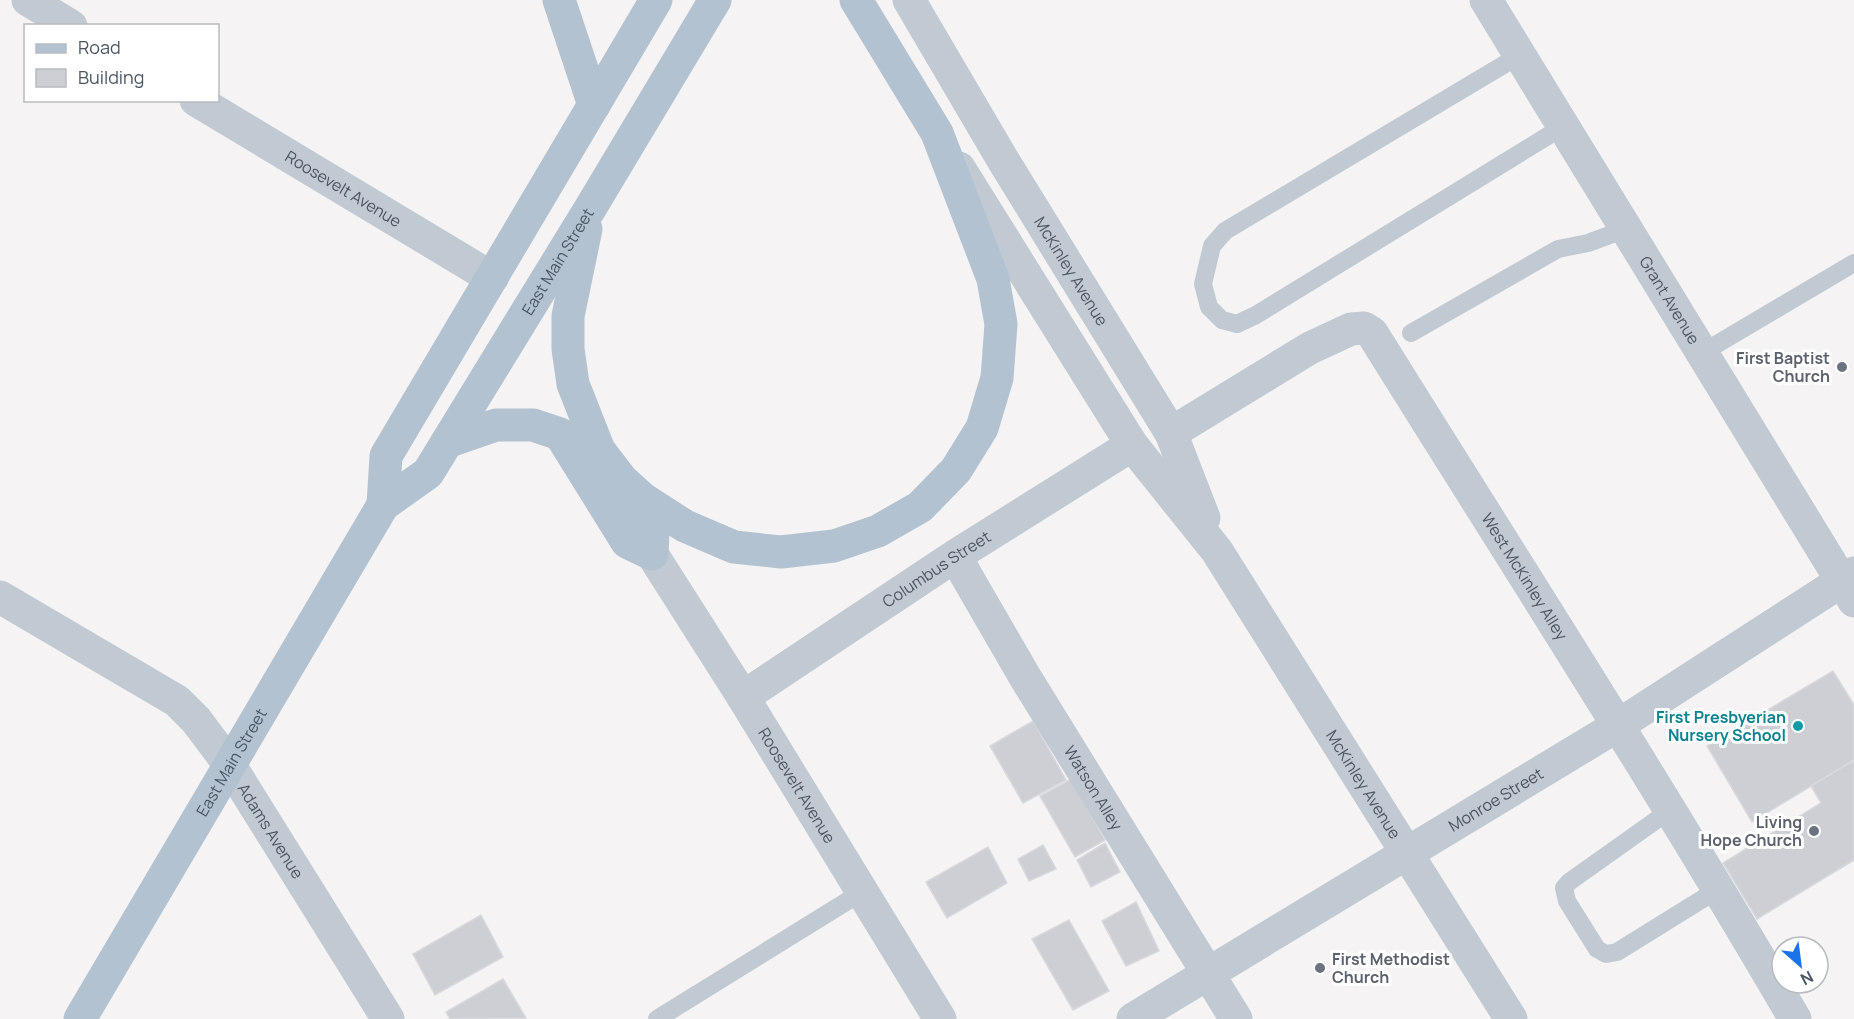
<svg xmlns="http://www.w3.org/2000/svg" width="1854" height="1019" viewBox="0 0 1854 1019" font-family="Manrope,sans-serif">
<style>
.building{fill:#cdcfd5;stroke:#d7d9de;stroke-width:1.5}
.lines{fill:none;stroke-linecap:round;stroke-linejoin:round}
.service{stroke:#c1cad2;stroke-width:18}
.minor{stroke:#c1cad2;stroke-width:33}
.tertiary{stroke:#c1cad2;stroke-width:33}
.primary{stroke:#b3c2d1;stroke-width:33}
.worship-dot{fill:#6b7280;stroke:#fff;stroke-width:2}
.culture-dot{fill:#0f9aa8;stroke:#fff;stroke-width:2}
.labels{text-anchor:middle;stroke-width:6;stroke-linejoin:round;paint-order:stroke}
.street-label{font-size:16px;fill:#4a5661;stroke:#fff}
.worship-label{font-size:16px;font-weight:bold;fill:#5b616d;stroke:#fff;text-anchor:end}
.culture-label{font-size:16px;font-weight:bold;fill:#0d838f;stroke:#fff;text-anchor:end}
</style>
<rect width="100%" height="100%" fill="#f5f3f3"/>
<g class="building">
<polygon points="1833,671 1854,705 1854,760 1752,822 1707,746"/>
<polygon points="1033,721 1066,780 1023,803 990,746"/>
<polygon points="1854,760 1854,860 1757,919 1723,863 1821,803 1811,786"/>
<polygon points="1071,779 1105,840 1075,857 1040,796"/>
<polygon points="1105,843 1120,872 1091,887 1077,860"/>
<polygon points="1043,845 1056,869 1029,881 1018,859"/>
<polygon points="988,847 1007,883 947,918 926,882"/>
<polygon points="1136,902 1159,951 1126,966 1102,921"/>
<polygon points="481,915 503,957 435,995 413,954"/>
<polygon points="1069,920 1109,991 1073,1010 1032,939"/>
<polygon points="503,979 526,1018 450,1019 446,1012"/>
</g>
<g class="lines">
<g class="service">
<polyline points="1520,55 1225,231 1212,246 1203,284 1209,307 1222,320 1237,324 1256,315 1564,126"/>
<polyline points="1411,333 1558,249 1588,243 1626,229"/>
<polyline points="1702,353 1854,263"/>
<polyline points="1669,811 1569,882 1564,888 1567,901 1597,949 1606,954 1617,952 1717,890"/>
<polyline points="657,1019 862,892"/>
</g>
<g class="minor">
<polyline points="28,0 71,26"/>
<path id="s1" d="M1486,0L1854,601"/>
<path id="s2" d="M196,100L492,278"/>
<path id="s3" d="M1171,433L1310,348L1351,329L1364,328L1372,333C1514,561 1660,787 1795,1019"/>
<path id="s4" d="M652,554L743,697L940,1019"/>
<path id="s5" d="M955,556L1025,677L1236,1019"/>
<path id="s6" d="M0,597L177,701L196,720L229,764L388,1019"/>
<path id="s7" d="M743,697L955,556L1132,445"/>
</g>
<g class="tertiary">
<path id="s8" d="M909,0L1003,160L1171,433L1204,518"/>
<path id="s9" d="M959,168L1132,445L1217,551L1511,1019"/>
<path id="s10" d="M1133,1019L1617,726L1854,573"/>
</g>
<g class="primary">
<polyline points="559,0 594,105"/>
<polyline points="447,442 496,425 533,425 560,434 627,542 652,554 653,530 622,480 599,450 573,384 568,349 568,316 586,229"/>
<polyline points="622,480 643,499 685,526 734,547 781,552 834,546 878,531 920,507 956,470 982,428 997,378 1001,324 993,279 937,133 856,0"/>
<polyline points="383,505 386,456 656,0"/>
<path id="s11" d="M80,1019L383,505L428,473L591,207L715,0"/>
</g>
</g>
<g class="worship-dot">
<circle cx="1842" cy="367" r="6"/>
<circle cx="1814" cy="831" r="6"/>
<circle cx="1320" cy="968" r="6"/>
</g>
<circle class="culture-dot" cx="1798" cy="726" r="6"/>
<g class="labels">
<g class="street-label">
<text dy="6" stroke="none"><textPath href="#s2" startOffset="172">Roosevelt Avenue</textPath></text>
<text dy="6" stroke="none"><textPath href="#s11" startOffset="900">East Main Street</textPath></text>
<text dy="6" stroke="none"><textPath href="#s8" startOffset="316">McKinley Avenue</textPath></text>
<text dy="6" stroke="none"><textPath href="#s1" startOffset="352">Grant Avenue</textPath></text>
<text dy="6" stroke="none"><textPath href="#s7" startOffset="232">Columbus Street</textPath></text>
<text dy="6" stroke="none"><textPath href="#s3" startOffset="518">West McKinley Alley</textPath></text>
<text dy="6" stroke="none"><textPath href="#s11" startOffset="298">East Main Street</textPath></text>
<text dy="6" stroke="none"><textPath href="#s9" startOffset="738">McKinley Avenue</textPath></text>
<text dy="6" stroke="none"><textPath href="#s4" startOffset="273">Roosevelt Avenue</textPath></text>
<text dy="6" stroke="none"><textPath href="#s5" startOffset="270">Watson Alley</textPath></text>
<text dy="6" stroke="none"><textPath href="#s10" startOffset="424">Monroe Street</textPath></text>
<text dy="6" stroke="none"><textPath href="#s6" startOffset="366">Adams Avenue</textPath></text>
</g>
<g class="worship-label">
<text x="1830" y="364">First Baptist<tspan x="1830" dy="18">Church</tspan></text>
<text x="1802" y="828">Living<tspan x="1802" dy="18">Hope Church</tspan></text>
<text x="1332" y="965" text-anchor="start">First Methodist<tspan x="1332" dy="18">Church</tspan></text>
</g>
<g class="culture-label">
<text x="1786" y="723">First Presbyerian<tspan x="1786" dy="18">Nursery School</tspan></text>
</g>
</g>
<rect x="24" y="24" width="195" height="78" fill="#ffffff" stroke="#b7bbc0" stroke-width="1.5"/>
<rect x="36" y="44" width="30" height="9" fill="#b3c2d1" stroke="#b7bbc0" stroke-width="1.5"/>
<text x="78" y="54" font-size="18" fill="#4a5661">Road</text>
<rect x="36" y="69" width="30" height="18" fill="#cdcfd5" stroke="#b7bbc0" stroke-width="1.5"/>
<text x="78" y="84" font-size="18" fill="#4a5661">Building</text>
<g transform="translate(1800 965) rotate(152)"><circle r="28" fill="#ffffff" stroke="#b7bbc0" stroke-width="1.5"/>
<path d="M0-4.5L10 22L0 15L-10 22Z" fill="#1a73e8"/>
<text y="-9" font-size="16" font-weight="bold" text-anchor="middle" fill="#4a5661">N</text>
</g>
</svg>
